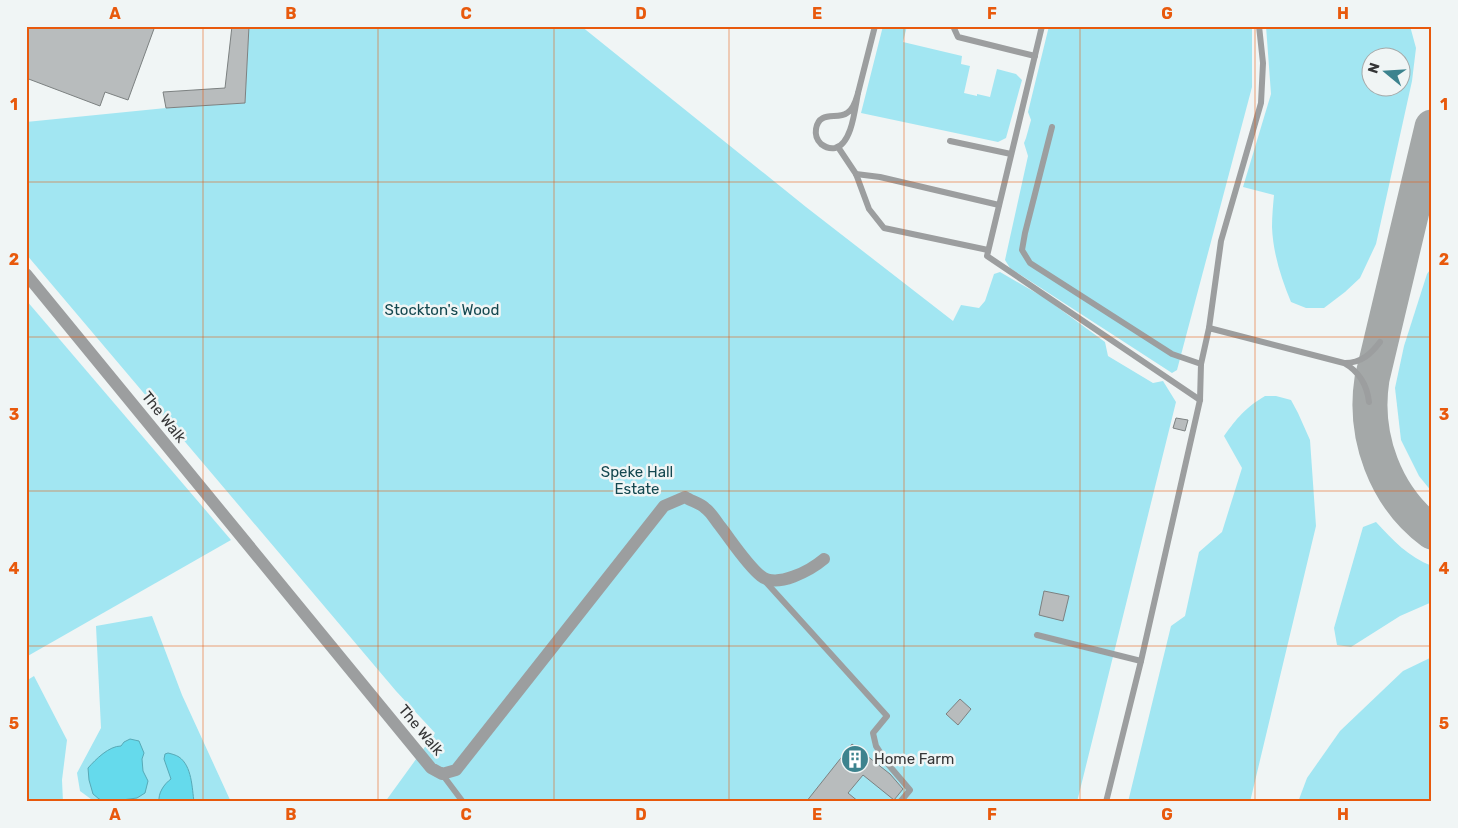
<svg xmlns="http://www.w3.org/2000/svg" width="1458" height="828" viewBox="0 0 1458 828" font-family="Rubik,sans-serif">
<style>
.green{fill:#a2e6f2;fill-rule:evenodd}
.water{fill:#65daec;stroke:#57a9b6}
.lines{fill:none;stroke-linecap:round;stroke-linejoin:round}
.taxiway{stroke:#a4a8a8;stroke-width:35}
.building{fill:#b8bcbd;stroke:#7c8181}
.lane{stroke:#9c9e9f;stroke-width:6}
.street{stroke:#9c9e9f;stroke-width:12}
.grid{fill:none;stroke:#e8590c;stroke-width:1;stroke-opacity:0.55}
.labels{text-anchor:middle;stroke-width:5;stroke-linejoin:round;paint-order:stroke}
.park-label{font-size:15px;fill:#144850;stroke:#f0f5f5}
.street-label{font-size:15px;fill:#353637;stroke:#f0f5f5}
.poi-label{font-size:15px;fill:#353637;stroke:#f0f5f5;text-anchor:start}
.neatline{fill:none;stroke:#e8590c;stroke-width:2}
.grid-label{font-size:16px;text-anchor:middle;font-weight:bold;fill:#e8590c}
</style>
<rect width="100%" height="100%" fill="#f0f5f5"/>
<g class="green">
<polygon points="249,26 581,26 806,207 953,321 961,305 979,308 985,301 994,274 1000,272 1045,298 1105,342 1108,356 1153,383 1163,381 1176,402 1077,802 385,802 435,733 396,691 26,254 26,122 166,108 245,103"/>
<polygon points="883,26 907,26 903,42 962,56 961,64 970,66 964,93 977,96 977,94 990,97 997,69 1016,74 1022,80 1006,138 998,142 861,113"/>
<polygon points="1049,26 1252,26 1252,87 1177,370 1172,373 1027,279 1010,268 1005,260 1028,156 1024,143 1026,138 1031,120 1028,112"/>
<path d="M1266,26H1410L1416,48L1412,81L1376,244L1360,278L1345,292L1324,308H1306L1291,302C1281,278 1273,253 1272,227C1272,216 1273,206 1274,195L1243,187L1271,94ZM1370,58H1400V88H1370Z"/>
<polygon points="1432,267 1432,492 1419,476 1401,440 1395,388 1404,346 1427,274"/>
<polygon points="26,300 231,540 26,657"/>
<path d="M1265,396H1276L1291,400L1298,413L1310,440L1316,526L1250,802H1128L1171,626L1185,616L1199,552L1222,532L1242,468L1224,436C1237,418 1245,408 1265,396Z"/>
<path d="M1376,522C1393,540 1408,557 1432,566V602L1400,616L1351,647L1337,645L1334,628L1363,527Z"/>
<polygon points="152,616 182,695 231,802 95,802 80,791 77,773 101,728 96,626"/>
<polygon points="1432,657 1432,802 1298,802 1307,778 1340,731 1403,671"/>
<polygon points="34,676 67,740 62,780 63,802 26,802 26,681"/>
</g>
<g class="water">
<path d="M130,739L139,741L144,753L142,759L143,771L148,781L145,793L137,798L107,802L99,799L93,794L89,780L88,768C96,759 109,746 121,746L124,742Z"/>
<path d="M168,753C172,754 176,755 179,757C192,766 192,788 194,802H159C158,793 164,784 171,779L164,759L165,754Z"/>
</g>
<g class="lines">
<path class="taxiway" d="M1432,127L1372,379C1363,436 1385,497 1432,532"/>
</g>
<g class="building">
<polygon points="26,26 155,26 128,100 105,92 100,106 26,78"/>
<polygon points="232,26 249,26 245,103 166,108 163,92 225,88"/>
<polygon points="1176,418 1188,420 1185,431 1173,428"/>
<polygon points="1044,591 1069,596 1063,621 1039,615"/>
<polygon points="960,699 971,709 958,725 946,714"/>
<polygon points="852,744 890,774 903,789 894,800 863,775 848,793 859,802 806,802"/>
</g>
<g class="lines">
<g class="lane">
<polyline points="953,26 958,37 1035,56"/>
<polyline points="1042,26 987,256 1200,400"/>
<path d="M858,93C855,108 852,144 835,148C830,149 825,147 821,144C817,140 815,135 816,129C819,110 837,120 847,113C854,109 856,100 858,93Z"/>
<polyline points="858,93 875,26"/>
<polyline points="1052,127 1025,233 1022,250 1030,263 1172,354 1201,364 1200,400 1141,661 1106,802"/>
<polyline points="950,141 1011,154"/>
<polyline points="838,147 856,174 869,209 884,228 988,250"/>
<polyline points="856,174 880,177 999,205"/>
<polyline points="1209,328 1221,241 1261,103 1263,63 1259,26"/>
<path d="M1345,363C1361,363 1371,354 1380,342"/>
<path d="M1201,364L1209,328L1344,363C1360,372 1367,385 1369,402"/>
<polyline points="764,580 887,716 873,733 876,746 887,763 910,790 900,802"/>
<polyline points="1037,635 1141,661"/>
<polyline points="442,774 463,802"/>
</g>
<path class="street" d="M26,274L431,768L442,774L456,770L664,506L685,497C691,501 700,503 705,508C711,512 715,520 720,526C731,540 747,565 761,576C777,589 811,570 824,559"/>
</g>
<path class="grid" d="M203,26V802M378,26V802M554,26V802M729,26V802M904,26V802M1080,26V802M1255,26V802M26,182H1432M26,337H1432M26,491H1432M26,646H1432"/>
<defs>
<g id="building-disc" transform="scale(1.4375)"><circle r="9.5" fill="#3d838e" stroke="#f0f5f5"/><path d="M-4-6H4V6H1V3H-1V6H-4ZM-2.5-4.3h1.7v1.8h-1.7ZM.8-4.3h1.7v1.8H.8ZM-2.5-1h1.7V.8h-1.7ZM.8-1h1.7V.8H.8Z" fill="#fff"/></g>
</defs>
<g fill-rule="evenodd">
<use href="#building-disc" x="855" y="759"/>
</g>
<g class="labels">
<g class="park-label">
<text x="442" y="315">Stockton's Wood</text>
<text x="637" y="477">Speke Hall<tspan x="637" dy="17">Estate</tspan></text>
</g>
<g class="street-label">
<text transform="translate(164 417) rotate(51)" y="5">The Walk</text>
<text transform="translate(421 730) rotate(50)" y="5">The Walk</text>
</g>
<g class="poi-label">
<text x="874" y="764">Home Farm</text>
</g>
</g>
<rect width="1458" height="828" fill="none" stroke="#f0f5f5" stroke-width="55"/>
<g transform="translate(1386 72) rotate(288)"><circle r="24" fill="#f0f5f5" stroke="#a5a9a9"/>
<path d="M0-4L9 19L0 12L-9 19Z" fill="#3d838e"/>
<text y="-8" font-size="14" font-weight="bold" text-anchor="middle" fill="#353637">N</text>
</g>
<rect x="28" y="28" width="1402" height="772" class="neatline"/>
<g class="grid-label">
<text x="115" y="19">A</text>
<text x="291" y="19">B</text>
<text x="466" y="19">C</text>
<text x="641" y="19">D</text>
<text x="817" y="19">E</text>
<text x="992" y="19">F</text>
<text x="1167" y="19">G</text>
<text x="1343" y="19">H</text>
<text x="14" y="110">1</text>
<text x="1444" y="110">1</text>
<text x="14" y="265">2</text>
<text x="1444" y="265">2</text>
<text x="14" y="420">3</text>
<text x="1444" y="420">3</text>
<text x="14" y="574">4</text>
<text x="1444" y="574">4</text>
<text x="14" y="729">5</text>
<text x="1444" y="729">5</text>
<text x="115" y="820">A</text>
<text x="291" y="820">B</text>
<text x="466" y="820">C</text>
<text x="641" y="820">D</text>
<text x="817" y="820">E</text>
<text x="992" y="820">F</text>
<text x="1167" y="820">G</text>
<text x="1343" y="820">H</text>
</g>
</svg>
